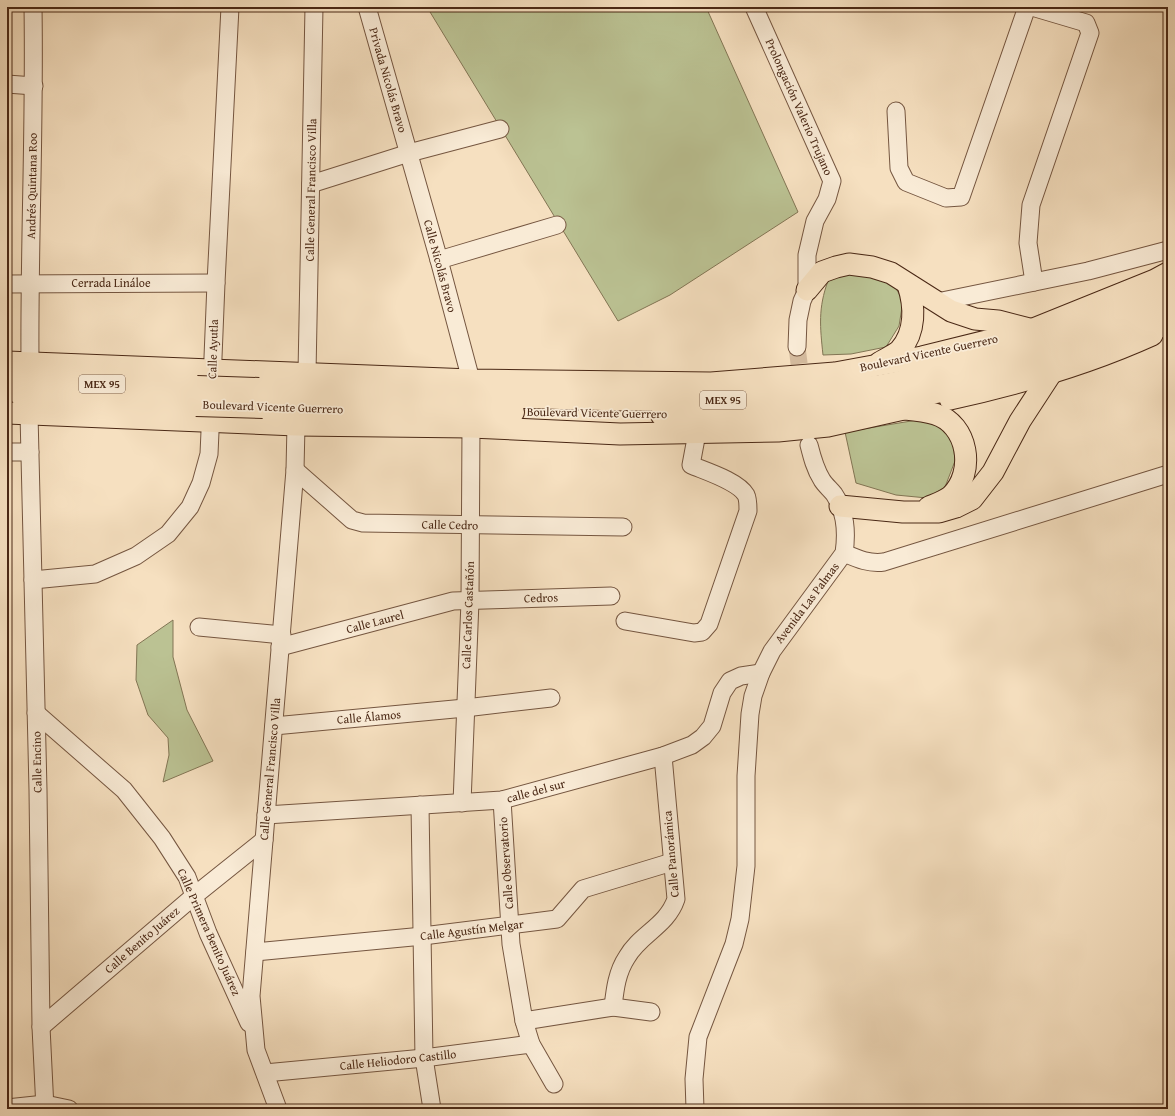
<svg xmlns="http://www.w3.org/2000/svg" width="1175" height="1116" viewBox="0 0 1175 1116" font-family="'Gentium Book Plus',serif">
<style>
.green{fill:#bbc293;stroke:#827554}
.lines{fill:none;stroke-linecap:round;stroke-linejoin:round}
.minor-tunnel{stroke:#d4bb9e;stroke-width:17;stroke-dasharray:17 8;stroke-linecap:butt}
.minor-casing{stroke:#755640;stroke-width:19}
.major-casing{stroke:#4a2815;stroke-width:23}
.highway-casing{stroke:#4a2815;stroke-width:24}
.minor{stroke:#f9ebd6;stroke-width:17}
.major{stroke:#f6e0c0;stroke-width:21}
.highway{stroke:#f6e0c0;stroke-width:22}
.highway-bridge-casing{stroke:#4a2815;stroke-width:24;stroke-linecap:butt}
.highway-bridge{stroke:#f6e0c0;stroke-width:22}
.labels{text-anchor:middle;stroke-width:3.5;stroke-linejoin:round;paint-order:stroke}
.shield{fill:#f9ebd6;stroke:#7e624f;stroke-width:1}
.shield-label{font-size:11px;font-weight:bold;fill:#4a2815}
.street-label{font-size:12px;fill:#4a2815;stroke:#f9ebd6}
</style>
<rect width="100%" height="100%" fill="#f6e0c0"/>
<filter id="stains"><feTurbulence type="fractalNoise" baseFrequency=".005" numOctaves="4"/><feColorMatrix values="0 0 0 0 .2 0 0 0 0 .09 0 0 0 0 .02 0 0 0 .5 -.17"/></filter>
<radialGradient id="worn" r=".72"><stop offset=".6" stop-color="#630" stop-opacity="0"/><stop offset="1" stop-color="#630" stop-opacity=".3"/></radialGradient>
<g class="green">
<polygon points="427,7 706,7 798,212 670,295 618,321"/>
<path d="M848,272L893,283L903,301L899,326L886,347L851,354L823,355C820,327 818,308 828,281Z"/>
<polygon points="923,419 940,425 953,440 955,461 945,487 927,498 896,495 856,483 845,432"/>
<polygon points="173,620 173,657 187,710 213,761 163,782 169,755 168,738 148,715 136,680 137,645"/>
</g>
<g class="lines">
<polyline class="minor-tunnel" points="797,347 802,387"/>
<g class="minor-casing">
<g id="minor">
<polyline points="367,7 439,260 471,380"/>
<polyline points="754,7 832,181 827,199 815,221 807,255 807,290 802,301 798,320 797,347"/>
<polyline points="1032,7 1086,23 1090,33 1031,205 1028,243 1034,282"/>
<polyline points="7,84 34,86"/>
<polyline points="896,111 899,168 906,182 946,198 961,197 1027,7"/>
<polyline points="311,184 409,153 500,129"/>
<polyline points="439,260 557,225"/>
<polyline points="7,284 216,283"/>
<polyline points="937,302 1088,271 1168,250"/>
<path d="M30,364C29,245 35,126 33,7"/>
<polyline points="307,373 314,7"/>
<polyline points="212,382 216,283 230,7"/>
<polyline points="29,414 38,790 41,1027 45,1109"/>
<polyline points="7,452 30,452"/>
<polyline points="295,470 352,520 363,523 623,527"/>
<path d="M844,553C858,559 869,564 884,562L1168,474"/>
<polyline points="33,580 95,574 136,556 168,534 190,507 201,483 209,454 211,409"/>
<path d="M625,621L694,633L702,632L709,624L748,511C748,507 748,499 746,495C738,481 705,471 691,465L697,433"/>
<polyline points="199,627 282,635"/>
<polyline points="280,647 453,601 611,596"/>
<polyline points="36,713 124,790 162,838 187,877 208,933 249,1023"/>
<polyline points="274,726 465,708 551,698"/>
<polyline points="502,800 511,944 524,1021 531,1044 554,1084"/>
<polyline points="462,803 470,601 471,427"/>
<polyline points="420,805 424,1058 432,1109"/>
<polyline points="266,815 502,800 663,756 692,745 703,737 712,726 722,693 730,681 741,676 761,673"/>
<polyline points="255,952 423,936 557,919 583,889 672,862"/>
<path d="M613,1007C615,989 617,972 627,957C640,934 667,926 676,899L663,756"/>
<polyline points="524,1021 613,1007 651,1012"/>
<polyline points="41,1027 194,896 264,840"/>
<polyline points="265,1073 424,1058 531,1044"/>
<polyline points="7,1108 45,1104 69,1109"/>
<polyline points="278,1109 256,1050 251,996 295,470 296,425"/>
<path d="M695,1109L694,1079L698,1037L734,944L740,919L746,866V776L750,714L753,696L761,673L772,651L844,553C847,533 846,512 834,494C830,489 825,485 822,480C815,469 812,457 809,445"/>
</g>
</g>
<g class="major-casing">
<g id="major">
<polyline points="807,290 822,272 836,267 849,264 872,267 891,273 951,311 975,319 998,321 1029,329"/>
<polyline points="7,362 471,380 711,383 835,373 922,357 1031,330 1155,280 1168,273"/>
<path d="M879,363C885,359 895,355 900,350C916,332 915,306 908,285"/>
<path d="M950,399C1019,384 1088,364 1152,335"/>
<path d="M904,409C914,410 925,411 935,414C968,424 976,472 951,496C945,501 936,504 929,507"/>
<polyline points="7,413 296,425 471,427 620,434 778,431 828,426 917,406"/>
<polyline points="840,506 903,512 939,512 956,507 972,499 993,472 1020,421 1052,372"/>
</g>
</g>
<g class="highway-casing">
<g id="highway">
<polyline points="1129,336 1168,324"/>
<polyline points="7,381 197,387"/>
<path d="M259,389C328,391 396,392 464,395C601,400 737,405 874,387C889,385 904,381 919,378C1006,360 1091,330 1168,288"/>
<polyline points="22,396 196,405"/>
<polyline points="263,407 513,412"/>
<polyline points="662,415 799,414 874,404 957,388 1059,357 1168,306"/>
</g>
</g>
<use href="#minor" class="minor"/>
<use href="#major" class="major"/>
<use href="#highway" class="highway"/>
<g class="highway-bridge-casing">
<g id="highway-bridge">
<polyline points="197,387 259,389"/>
<polyline points="196,405 263,407"/>
</g>
</g>
<use href="#highway-bridge" class="highway-bridge"/>
</g>
<g class="labels">
<g class="shield">
<rect x="79" y="375" width="46" height="18" rx="3"/>
<rect x="700" y="391" width="46" height="18" rx="3"/>
</g>
<g class="shield-label">
<text x="102" y="388">MEX 95</text>
<text x="723" y="404">MEX 95</text>
</g>
<g class="street-label">
<text transform="translate(388 80) rotate(74)" y="4">Privada Nicolás Bravo</text>
<text transform="translate(799 107) rotate(66)" y="4">Prolongación Valerio Trujano</text>
<text transform="translate(32 186) rotate(-89)" y="4">Andrés Quintana Roo</text>
<text transform="translate(311 190) rotate(-89)" y="4">Calle General Francisco Villa</text>
<text transform="translate(440 266) rotate(75)" y="4">Calle Nicolás Bravo</text>
<text x="111" y="287">Cerrada Lináloe</text>
<text transform="translate(213 349) rotate(-88)" y="4">Calle Ayutla</text>
<text transform="translate(929 353) rotate(-12)" y="4">Boulevard Vicente Guerrero</text>
<text transform="translate(273 407) rotate(2)" y="4">Boulevard Vicente Guerrero</text>
<text transform="translate(597 413) rotate(1)" y="4">Boulevard Vicente Guerrero</text>
<text transform="translate(450 525) rotate(1)" y="4">Calle Cedro</text>
<text transform="translate(541 598) rotate(-2)" y="4">Cedros</text>
<text transform="translate(807 603) rotate(-53)" y="4">Avenida Las Palmas</text>
<text transform="translate(468 615) rotate(-88)" y="4">Calle Carlos Castañón</text>
<text transform="translate(375 622) rotate(-15)" y="4">Calle Laurel</text>
<text transform="translate(369 717) rotate(-5)" y="4">Calle Álamos</text>
<text transform="translate(37 762) rotate(-91)" y="4">Calle Encino</text>
<text transform="translate(270 769) rotate(-85)" y="4">Calle General Francisco Villa</text>
<text transform="translate(536 791) rotate(-15)" y="4">calle del sur</text>
<text transform="translate(671 854) rotate(-95)" y="4">Calle Panorámica</text>
<text transform="translate(506 863) rotate(-94)" y="4">Calle Observatorio</text>
<text transform="translate(472 930) rotate(-7)" y="4">Calle Agustín Melgar</text>
<text transform="translate(209 932) rotate(66)" y="4">Calle Primera Benito Juárez</text>
<text transform="translate(142 940) rotate(-41)" y="4">Calle Benito Juárez</text>
<text transform="translate(398 1060) rotate(-6)" y="4">Calle Heliodoro Castillo</text>
</g>
</g>
<rect width="1175" height="1116" fill="none" stroke="#f6e0c0" stroke-width="24"/>
<rect x="8" y="8" width="1159" height="1100" fill="none" stroke="#4a2815" stroke-width="2"/>
<rect x="12" y="12" width="1151" height="1092" fill="none" stroke="#4a2815"/>
<rect width="100%" height="100%" filter="url(#stains)"/>
<rect width="100%" height="100%" fill="url(#worn)"/>
</svg>
